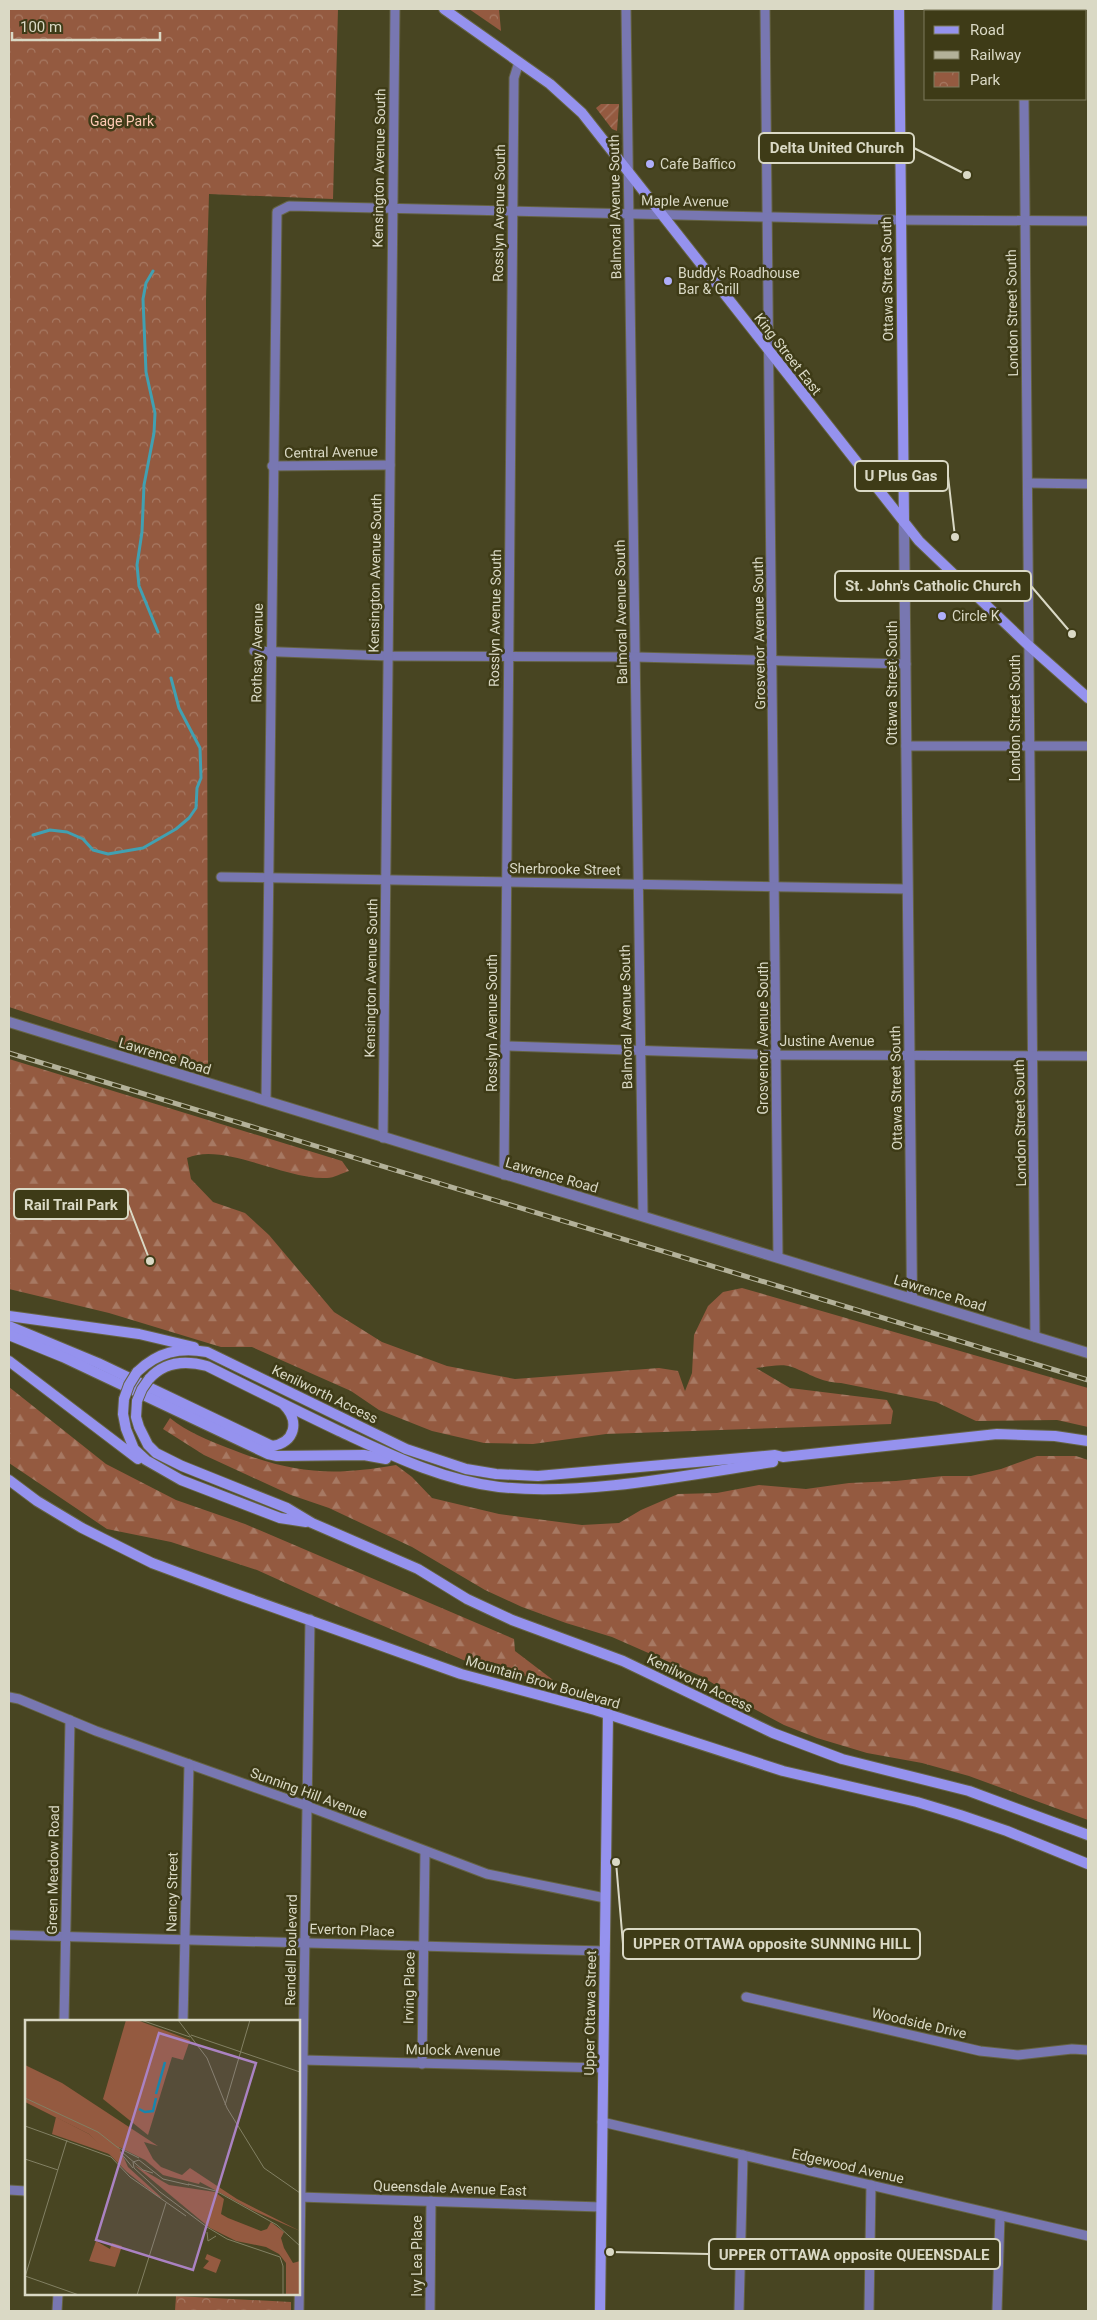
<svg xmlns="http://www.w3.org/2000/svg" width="1097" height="2320" viewBox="0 0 1097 2320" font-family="Roboto,sans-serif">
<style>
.forest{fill:url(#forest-firs)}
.park{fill:url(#park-crowns)}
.garden{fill:url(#garden-furrows)}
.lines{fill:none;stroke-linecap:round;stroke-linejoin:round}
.stream{stroke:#41a0b1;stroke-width:3}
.minor-casing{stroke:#656343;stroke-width:11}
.tertiary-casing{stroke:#656343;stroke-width:12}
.secondary-casing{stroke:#656343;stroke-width:12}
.minor{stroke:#7877b1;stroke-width:9}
.tertiary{stroke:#7877b1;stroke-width:10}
.secondary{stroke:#9592ee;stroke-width:10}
.rail-casing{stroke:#b3b199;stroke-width:5}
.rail{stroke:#3e3b17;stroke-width:3;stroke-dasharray:9;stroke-linecap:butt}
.secondary-bridge-casing{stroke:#656343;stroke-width:12;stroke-linecap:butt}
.secondary-bridge{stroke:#9592ee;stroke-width:10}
.poi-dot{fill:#afaefa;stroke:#3e3b17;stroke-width:2}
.labels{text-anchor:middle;stroke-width:5;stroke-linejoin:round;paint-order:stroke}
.park-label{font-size:14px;fill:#fecab4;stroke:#3e3b17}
.poi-label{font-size:14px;fill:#dad9c5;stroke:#3e3b17;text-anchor:start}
.street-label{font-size:14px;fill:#dad9c5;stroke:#3e3b17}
.inset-river{fill:none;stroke:#0087a9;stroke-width:2.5}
.inset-road{fill:none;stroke:#828063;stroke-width:1}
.view{fill:#aa82c2;fill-opacity:0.15;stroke:#aa82c2;stroke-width:2.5}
.inset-edge{fill:none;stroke:#dad9c5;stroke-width:2.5}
.leader{fill:none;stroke:#dad9c5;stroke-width:2}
.callout-dot{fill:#dad9c5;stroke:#3e3b17;stroke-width:2}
.callout{fill:#3e3b17;stroke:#dad9c5;stroke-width:2}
.callout-label{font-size:15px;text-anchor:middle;font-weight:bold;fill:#dad9c5}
</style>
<defs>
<pattern id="forest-firs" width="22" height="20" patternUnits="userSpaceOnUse" patternTransform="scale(1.25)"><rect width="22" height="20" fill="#945a40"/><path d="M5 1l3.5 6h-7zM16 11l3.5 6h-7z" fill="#a77963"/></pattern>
<pattern id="park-crowns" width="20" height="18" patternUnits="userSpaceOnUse" patternTransform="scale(1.25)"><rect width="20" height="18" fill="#945a40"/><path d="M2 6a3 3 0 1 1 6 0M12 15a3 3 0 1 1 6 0" fill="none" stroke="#a77963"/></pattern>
<pattern id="garden-furrows" width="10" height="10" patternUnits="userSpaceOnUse" patternTransform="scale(1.25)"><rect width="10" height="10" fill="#945a40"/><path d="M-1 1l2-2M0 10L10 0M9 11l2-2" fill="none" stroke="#a77963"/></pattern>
</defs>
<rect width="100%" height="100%" fill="#484522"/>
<g class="forest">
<path d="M9,1059L342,1161L349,1171C342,1173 334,1178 327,1178C284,1180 224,1142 187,1158L191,1179L213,1202L245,1213L269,1235L334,1312L382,1342L447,1366L515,1379L659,1368L678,1371L685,1391L692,1373L694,1335L708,1306L723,1292L742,1288L1088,1388V1427L1057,1420L976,1421L936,1402L841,1383C819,1382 811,1374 792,1367C782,1363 766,1367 756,1368L790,1388L887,1400L893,1411L891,1424L606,1434L533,1444L484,1443L432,1431L379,1410L351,1391L252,1347H221L109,1313L9,1289Z"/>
<polygon points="9,1387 106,1464 176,1500 245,1524 514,1639 515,1651 553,1680 489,1671 332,1604 257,1570 171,1542 107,1529 9,1463"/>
<path d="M170,1418C187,1432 208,1440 228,1448C291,1473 329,1477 396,1465L412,1477L432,1498L499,1514L582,1525L619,1523L641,1510L678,1494L717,1493L759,1485L806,1489L849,1483L896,1481L943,1476H971L1001,1469L1037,1456H1076L1088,1460V1820L969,1776L922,1763L867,1753L817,1738L784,1725L745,1704L703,1677L612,1637L566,1623L522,1607L485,1590L412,1547L329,1508L291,1495L204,1455L163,1429Z"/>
</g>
<g class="park">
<polygon points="9,9 338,9 333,199 209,194 206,299 208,1072 9,1007"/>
<polygon points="469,9 499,9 501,31"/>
<polygon points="176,2296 291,2302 291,2311 175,2311"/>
</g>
<polygon class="garden" points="601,104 619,104 617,131 612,129 596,108"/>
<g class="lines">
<g class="stream">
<polyline points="153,271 146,283 143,299 146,372 155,413 154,433 144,485 142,532 137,565 139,586 158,632"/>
<polyline points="33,835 50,830 67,832 83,839 93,850 108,854 143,848 176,829 189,818 196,808 197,788 201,778 200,748 179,708 171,678"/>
</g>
<g class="minor-casing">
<g id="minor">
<polyline points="626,9 643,1215"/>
<polyline points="765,9 778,1257"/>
<polyline points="1023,9 1023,11"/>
<polyline points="1024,99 1035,1337"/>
<polyline points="272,466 390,465"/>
<polyline points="1028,483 1088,484"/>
<polyline points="254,651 388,656 635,657 906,664"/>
<polyline points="906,746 1088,746"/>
<polyline points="221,877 907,889"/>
<polyline points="505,1046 777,1055 1088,1056"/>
<polyline points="266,1100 277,212 289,206 900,220 1088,221"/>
<polyline points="383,1138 395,9"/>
<polyline points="504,1175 514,78 519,62"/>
<polyline points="9,1697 19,1699 96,1731 307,1806 487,1874 605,1898"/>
<polyline points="9,1935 605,1951"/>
<polyline points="746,1997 980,2051 1018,2055 1072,2049 1088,2050"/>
<polyline points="64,2021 70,1720"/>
<polyline points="183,2021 189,1764"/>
<polyline points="303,2060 603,2068"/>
<polyline points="422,2064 425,1852"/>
<polyline points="602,2122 1088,2236"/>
<polyline points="9,2190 26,2191"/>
<polyline points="299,2197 601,2207"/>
<polyline points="57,2311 58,2294"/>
<polyline points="299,2311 310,1619"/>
<polyline points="430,2311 431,2201"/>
<polyline points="739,2311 743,2155"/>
<polyline points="869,2311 871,2185"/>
<polyline points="997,2311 1000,2216"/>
</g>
</g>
<g class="tertiary-casing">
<g id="tertiary">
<polyline points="904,522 912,1298"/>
<polyline points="9,1022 1088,1353"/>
</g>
</g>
<g class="secondary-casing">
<g id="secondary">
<polyline points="444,9 550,84 582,113 919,541 1028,645 1088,698"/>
<polyline points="899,9 904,522"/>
<polyline points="9,1316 139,1334 194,1347"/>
<path d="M9,1326L98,1363L272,1446C295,1443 300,1421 284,1405"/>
<polyline points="9,1335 63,1357 268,1454 277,1456 364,1455 386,1459"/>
<polyline points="9,1361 138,1459"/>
<path d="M137,1372C158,1352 179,1347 207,1352L406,1449L466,1469L496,1474L538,1476L775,1455L783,1457L997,1434L1055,1436L1088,1441"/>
<path d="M149,1379C164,1362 185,1360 207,1366C251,1388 295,1410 339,1431C391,1455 441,1480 499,1487C584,1496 688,1475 773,1462"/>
<polyline points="124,1399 123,1414 126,1429 134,1449 146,1460 181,1480 280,1518 306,1522"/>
<polyline points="137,1401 136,1417 139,1427 148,1445 156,1453 182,1466 287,1508 312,1523 418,1569 467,1599 512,1620 623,1661 773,1733 842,1759 969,1791 1088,1835"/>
<polyline points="9,1480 37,1501 82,1528 152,1563 233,1593 461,1674 595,1710 783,1771 917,1802 960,1815 1007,1831 1088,1864"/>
<polyline points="600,2311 608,1714"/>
</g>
</g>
<use href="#minor" class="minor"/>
<use href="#tertiary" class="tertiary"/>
<use href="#secondary" class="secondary"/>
<g class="rail-casing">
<polyline id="rail" points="9,1053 1088,1380"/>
</g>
<use href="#rail" class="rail"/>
<g class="secondary-bridge-casing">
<g id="secondary-bridge">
<polyline points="124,1399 129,1385 137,1372"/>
<polyline points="137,1401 142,1389 149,1379"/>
</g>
</g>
<use href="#secondary-bridge" class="secondary-bridge"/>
</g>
<g class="poi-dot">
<circle cx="650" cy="164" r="5"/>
<circle cx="668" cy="281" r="5"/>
<circle cx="942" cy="616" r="5"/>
</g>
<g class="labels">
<g class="park-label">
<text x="122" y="126">Gage Park</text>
</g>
<g class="poi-label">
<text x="660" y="169">Cafe Baffico</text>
<text x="678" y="278">Buddy's Roadhouse<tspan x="678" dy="16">Bar &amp; Grill</tspan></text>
<text x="952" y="621">Circle K</text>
</g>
<g class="street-label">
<text transform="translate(379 168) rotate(-89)" y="5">Kensington Avenue South</text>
<text transform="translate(685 201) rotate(1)" y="5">Maple Avenue</text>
<text transform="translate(615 207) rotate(-91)" y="5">Balmoral Avenue South</text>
<text transform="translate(499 213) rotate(-89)" y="5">Rosslyn Avenue South</text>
<text transform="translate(887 279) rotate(-91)" y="5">Ottawa Street South</text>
<text transform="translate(1012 313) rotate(-91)" y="5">London Street South</text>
<text transform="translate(788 354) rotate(52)" y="5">King Street East</text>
<text transform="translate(331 452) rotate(-1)" y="5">Central Avenue</text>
<text transform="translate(375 573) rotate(-89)" y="5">Kensington Avenue South</text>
<text transform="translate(621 612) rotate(-91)" y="5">Balmoral Avenue South</text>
<text transform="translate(495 618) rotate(-89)" y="5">Rosslyn Avenue South</text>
<text transform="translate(759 633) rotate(-91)" y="5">Grosvenor Avenue South</text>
<text transform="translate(257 653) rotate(-89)" y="5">Rothsay Avenue</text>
<text transform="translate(892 683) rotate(-90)" y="5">Ottawa Street South</text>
<text transform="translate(1015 718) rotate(-90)" y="5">London Street South</text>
<text transform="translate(565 869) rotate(1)" y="5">Sherbrooke Street</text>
<text transform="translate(371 978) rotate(-89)" y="5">Kensington Avenue South</text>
<text transform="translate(626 1017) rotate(-91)" y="5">Balmoral Avenue South</text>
<text transform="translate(492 1023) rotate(-90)" y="5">Rosslyn Avenue South</text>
<text transform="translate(763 1038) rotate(-90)" y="5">Grosvenor Avenue South</text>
<text x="827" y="1046">Justine Avenue</text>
<text transform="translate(165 1056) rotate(17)" y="5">Lawrence Road</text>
<text transform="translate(896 1088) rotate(-91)" y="5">Ottawa Street South</text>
<text transform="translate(1020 1123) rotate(-91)" y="5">London Street South</text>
<text transform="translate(552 1175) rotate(16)" y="5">Lawrence Road</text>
<text transform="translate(940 1293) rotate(17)" y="5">Lawrence Road</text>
<text transform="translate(325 1394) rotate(26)" y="5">Kenilworth Access</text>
<text transform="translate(543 1682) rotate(16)" y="5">Mountain Brow Boulevard</text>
<text transform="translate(700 1683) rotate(26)" y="5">Kenilworth Access</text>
<text transform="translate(309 1793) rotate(20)" y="5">Sunning Hill Avenue</text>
<text transform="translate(53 1870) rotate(-89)" y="5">Green Meadow Road</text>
<text transform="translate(172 1892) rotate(-89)" y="5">Nancy Street</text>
<text transform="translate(352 1930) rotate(2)" y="5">Everton Place</text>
<text transform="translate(291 1950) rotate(-89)" y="5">Rendell Boulevard</text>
<text transform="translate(409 1988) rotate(-89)" y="5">Irving Place</text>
<text transform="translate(590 2013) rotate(-89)" y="5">Upper Ottawa Street</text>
<text transform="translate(919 2023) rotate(13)" y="5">Woodside Drive</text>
<text transform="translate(453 2050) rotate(1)" y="5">Mulock Avenue</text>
<text transform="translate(848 2166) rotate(13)" y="5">Edgewood Avenue</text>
<text transform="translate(450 2188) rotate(2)" y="5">Queensdale Avenue East</text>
<text transform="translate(417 2256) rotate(-90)" y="5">Ivy Lea Place</text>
</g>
</g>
<g transform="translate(25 2020)">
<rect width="275" height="275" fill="#484522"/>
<path d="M182,234L196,240L191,253L178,248L184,241L180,239Z" fill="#945a40"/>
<path d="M0,45L37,63L133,126L119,122L128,139L136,147L157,155L165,148L212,179L275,211L227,190L175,162L174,164L138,155L120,140L94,127L103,147L137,178L132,176L102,152L64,114L0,82ZM109,145L144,165L190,172L199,179L196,194L203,198L236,211L242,209L246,202L259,212L256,218L259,228L268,243L275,241V275H261V243L254,234L241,227L211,221L185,208Z" fill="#945a40"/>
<path d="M101,0H112L165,20L158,40L147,37L123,115L78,79ZM31,97L64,114L87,135L27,114ZM71,221L85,229L87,223L97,226L90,247L64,241Z" fill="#945a40"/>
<path class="inset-river" d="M131,74L140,42M114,89L120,92L128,91L131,78"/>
<path class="inset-road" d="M116,0L165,17M153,0L182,38L202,88L239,148L275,173M166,15L275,52M0,78L73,112L92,127M200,85L225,0M0,106L86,137L105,157L161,196M92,127L114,138M95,132L108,148M97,132L118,150L128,153M0,139L33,150M163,164L191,171L252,205L275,226M164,165L138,159L114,140L108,142L109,148L135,172L182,207L202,219L255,237L258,246V275M182,212L183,221L191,216M0,256L54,275M0,257L42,120M112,275L141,183"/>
<path class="view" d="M134,13L231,43L168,250L71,220Z"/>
<rect width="275" height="275" class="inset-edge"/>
</g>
<path class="leader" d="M967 175L914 148M955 537L948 476M1072 634L1031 586M150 1261L128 1204M616 1862L623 1944M610 2252L709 2254"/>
<g class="callout-dot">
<circle cx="967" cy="175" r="5"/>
<circle cx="955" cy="537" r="5"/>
<circle cx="1072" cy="634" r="5"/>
<circle cx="150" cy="1261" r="5"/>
<circle cx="616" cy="1862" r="5"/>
<circle cx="610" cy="2252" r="5"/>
</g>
<g class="callout">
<rect x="759" y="133" width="155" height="30" rx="5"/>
<rect x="855" y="461" width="93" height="30" rx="5"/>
<rect x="835" y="571" width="196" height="30" rx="5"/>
<rect x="14" y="1189" width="114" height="30" rx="5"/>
<rect x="623" y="1929" width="297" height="30" rx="5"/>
<rect x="709" y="2239" width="291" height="30" rx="5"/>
</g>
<g class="callout-label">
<text x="837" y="153">Delta United Church</text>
<text x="901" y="481">U Plus Gas</text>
<text x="933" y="591">St. John's Catholic Church</text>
<text x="71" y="1210">Rail Trail Park</text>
<text x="772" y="1949">UPPER OTTAWA opposite SUNNING HILL</text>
<text x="854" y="2260">UPPER OTTAWA opposite QUEENSDALE</text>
</g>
<rect width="1097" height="2320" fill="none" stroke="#dad9c5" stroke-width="20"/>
<rect x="924" y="10" width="162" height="90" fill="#3e3b17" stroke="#7c7a5d"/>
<rect x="934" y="26" width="25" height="8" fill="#9592ee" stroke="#7c7a5d"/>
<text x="970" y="35" font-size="15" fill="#dad9c5">Road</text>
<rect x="934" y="51" width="25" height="8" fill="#b3b199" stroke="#7c7a5d"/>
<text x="970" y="60" font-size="15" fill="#dad9c5">Railway</text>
<rect x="934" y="72" width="25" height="15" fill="url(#park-crowns)" stroke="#7c7a5d"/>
<text x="970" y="85" font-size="15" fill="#dad9c5">Park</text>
<path d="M12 32v8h148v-8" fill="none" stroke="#dad9c5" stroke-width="2.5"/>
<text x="20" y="32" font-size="15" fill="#dad9c5" stroke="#3e3b17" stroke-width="4" paint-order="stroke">100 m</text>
</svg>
